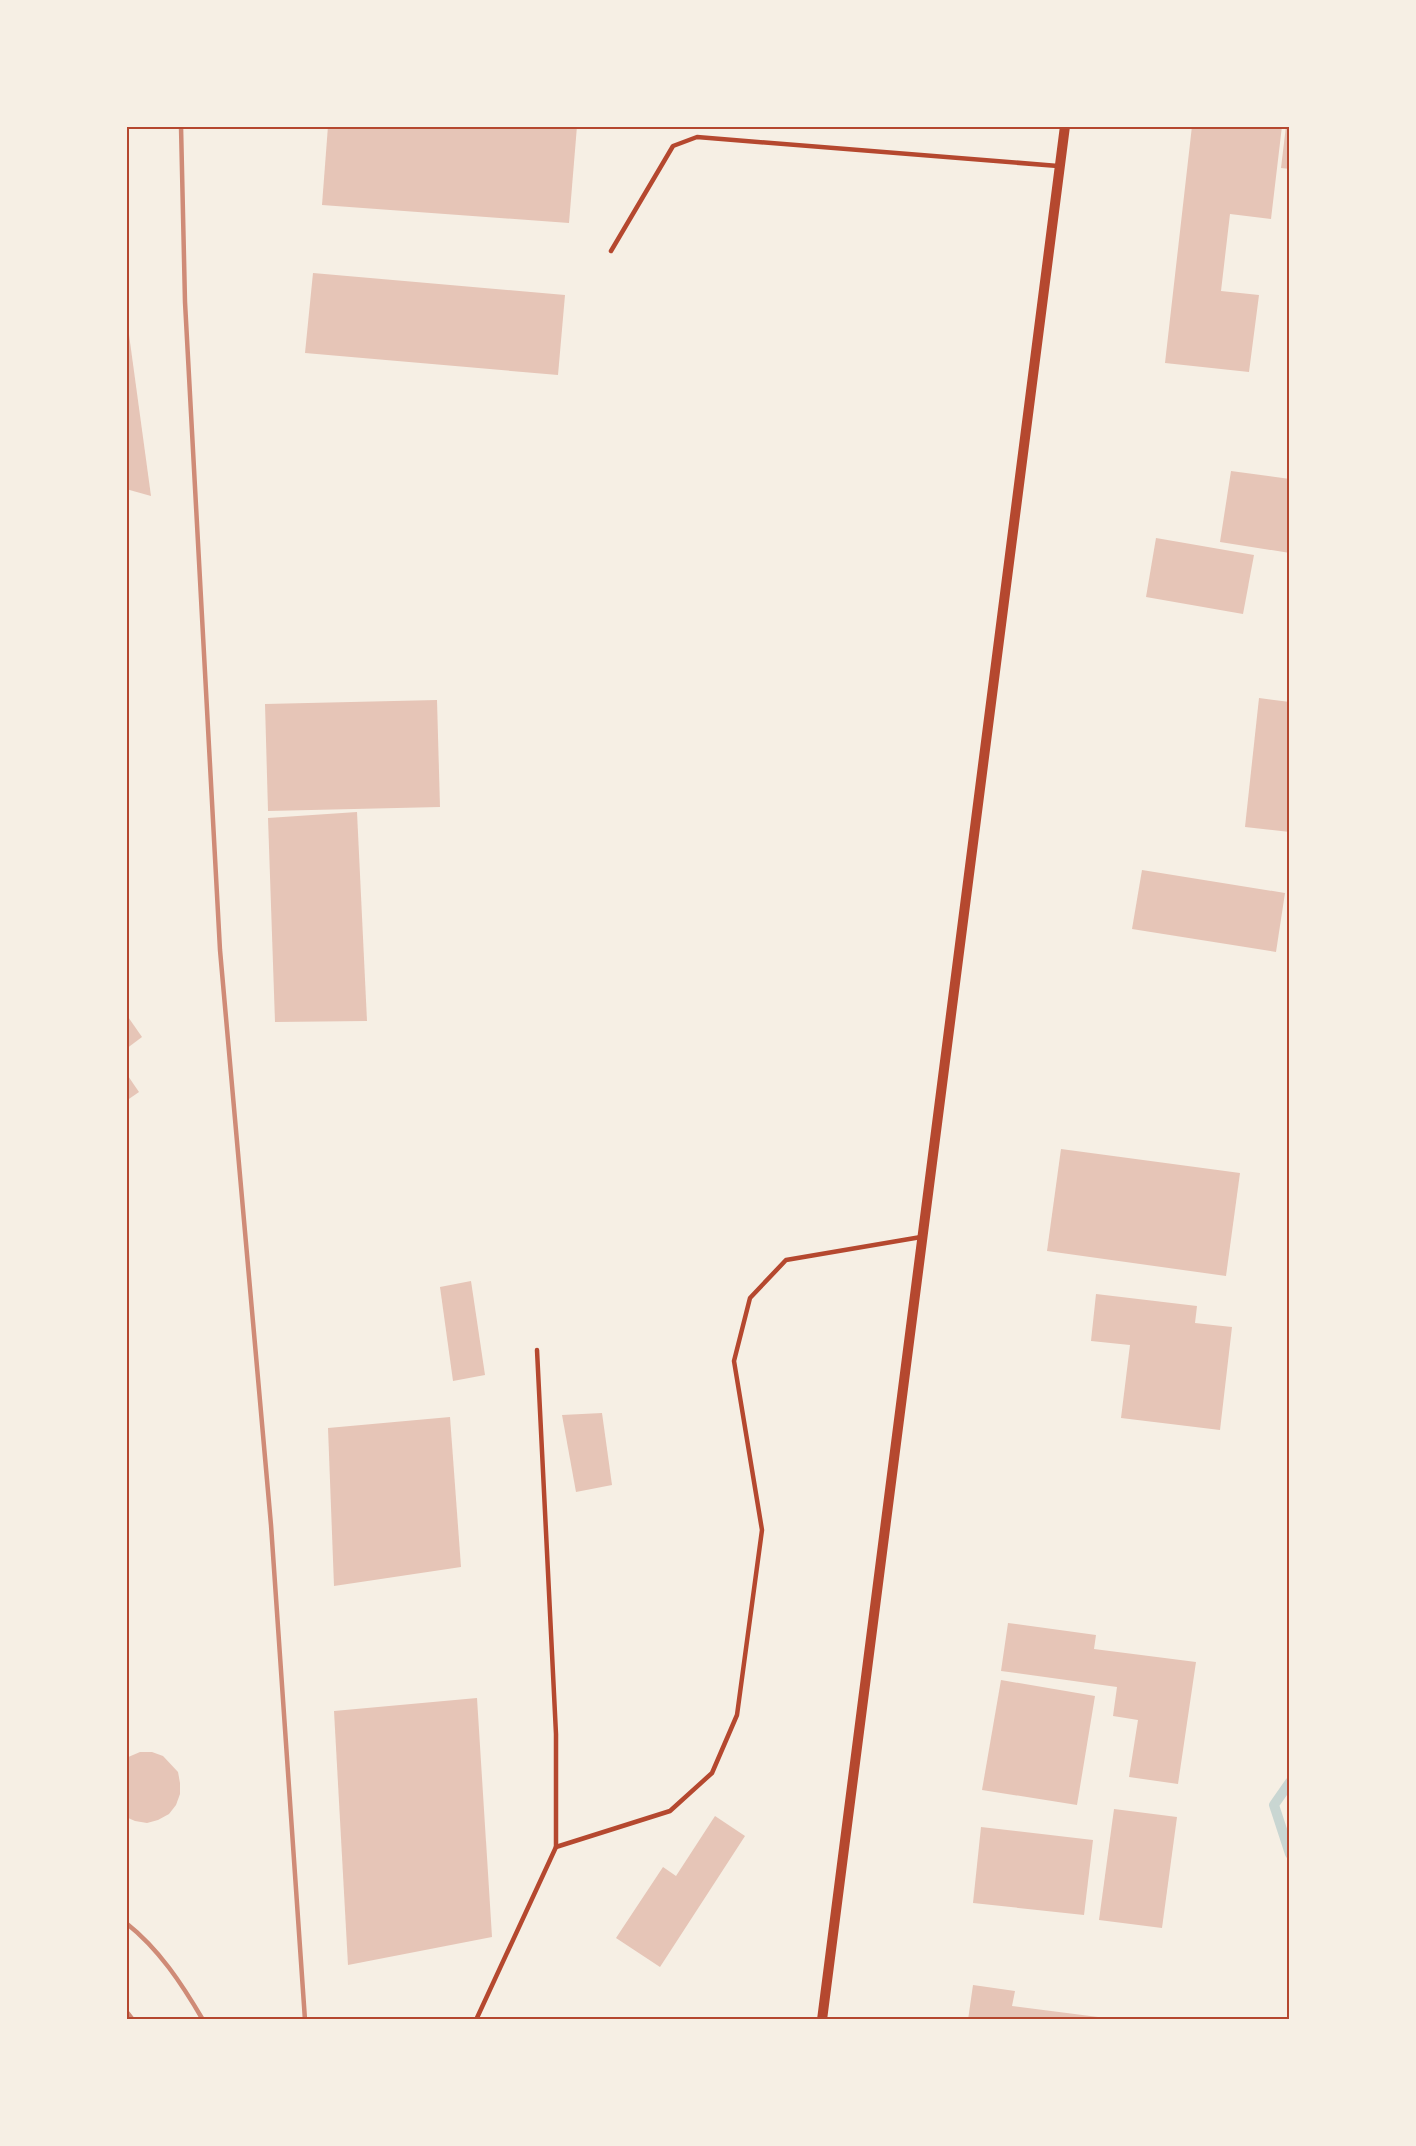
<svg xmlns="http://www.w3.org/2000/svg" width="1416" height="2146" viewBox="0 0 1416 2146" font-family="Figtree,sans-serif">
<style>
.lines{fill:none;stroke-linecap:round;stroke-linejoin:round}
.stream{stroke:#c9d6d2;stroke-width:10}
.building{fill:#e6c5b7}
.service{stroke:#b5482f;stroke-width:4.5}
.tertiary{stroke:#b5482f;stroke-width:10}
.rail{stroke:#cf8b77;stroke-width:4.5}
.neatline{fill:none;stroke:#b5482f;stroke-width:2}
</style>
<rect width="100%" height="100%" fill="#f6efe4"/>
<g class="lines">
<polyline class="stream" points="1290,1782 1274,1805 1290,1854"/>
</g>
<g class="building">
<polygon points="328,126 577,126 569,223 322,205"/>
<polygon points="1192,126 1282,126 1271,219 1230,214 1221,291 1259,295 1249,372 1165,363"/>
<polygon points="1286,126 1290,126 1290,169 1281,168"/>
<polygon points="313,273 565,295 558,375 305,353"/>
<polygon points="126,320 127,320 151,496 126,489"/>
<polygon points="1231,471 1290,479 1290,553 1220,542"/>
<polygon points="1156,538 1254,555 1243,614 1146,597"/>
<polygon points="1259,698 1290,702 1290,832 1245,827"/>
<polygon points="437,700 440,807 268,811 265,704"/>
<polygon points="357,812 367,1021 275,1022 268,818"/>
<polygon points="1142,870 1285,893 1276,952 1132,929"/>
<polygon points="126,1014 142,1037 126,1049"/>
<polygon points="126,1073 139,1092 126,1101"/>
<polygon points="1061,1149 1240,1173 1226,1276 1047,1251"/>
<polygon points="471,1281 485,1375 453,1381 440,1287"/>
<polygon points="1096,1294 1197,1306 1195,1323 1232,1327 1220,1430 1121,1418 1130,1345 1091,1341"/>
<polygon points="602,1413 612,1485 576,1492 562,1415"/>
<polygon points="450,1417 461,1567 334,1586 328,1428"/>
<polygon points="1008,1623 1096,1635 1094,1649 1196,1662 1178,1784 1129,1777 1138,1720 1113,1716 1117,1687 1001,1671"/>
<polygon points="1001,1680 1095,1696 1077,1805 982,1790"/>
<polygon points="477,1698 492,1937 348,1965 334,1711"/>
<polygon points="140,1752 152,1752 163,1756 178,1772 180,1783 180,1794 176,1805 169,1814 158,1820 147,1823 135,1821 126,1817 126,1758"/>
<polygon points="1114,1809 1177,1817 1162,1928 1099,1920"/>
<polygon points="715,1816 745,1836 660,1967 616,1938 663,1867 676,1876"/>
<polygon points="981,1827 1093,1840 1084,1915 973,1903"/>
<polygon points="973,1985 1015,1991 1012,2006 1098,2017 1097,2020 968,2020"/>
</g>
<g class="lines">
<g class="service">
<polyline points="611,251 673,146 697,137 1058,166"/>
<polyline points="556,1847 670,1811 712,1773 737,1715 762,1530 734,1361 750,1298 786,1260 921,1237"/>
<polyline points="476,2020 556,1847 556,1734 537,1350"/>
</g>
<polyline class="tertiary" points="822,2020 1065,126"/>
<g class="rail">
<polyline points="181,126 185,302 220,950 271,1525 305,2020"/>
<path d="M126,1923C159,1949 182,1984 203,2020"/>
<polyline points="126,2011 133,2020"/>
</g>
</g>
<rect width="1416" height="2146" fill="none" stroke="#f6efe4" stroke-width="255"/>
<rect x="128" y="128" width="1160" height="1890" class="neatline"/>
</svg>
